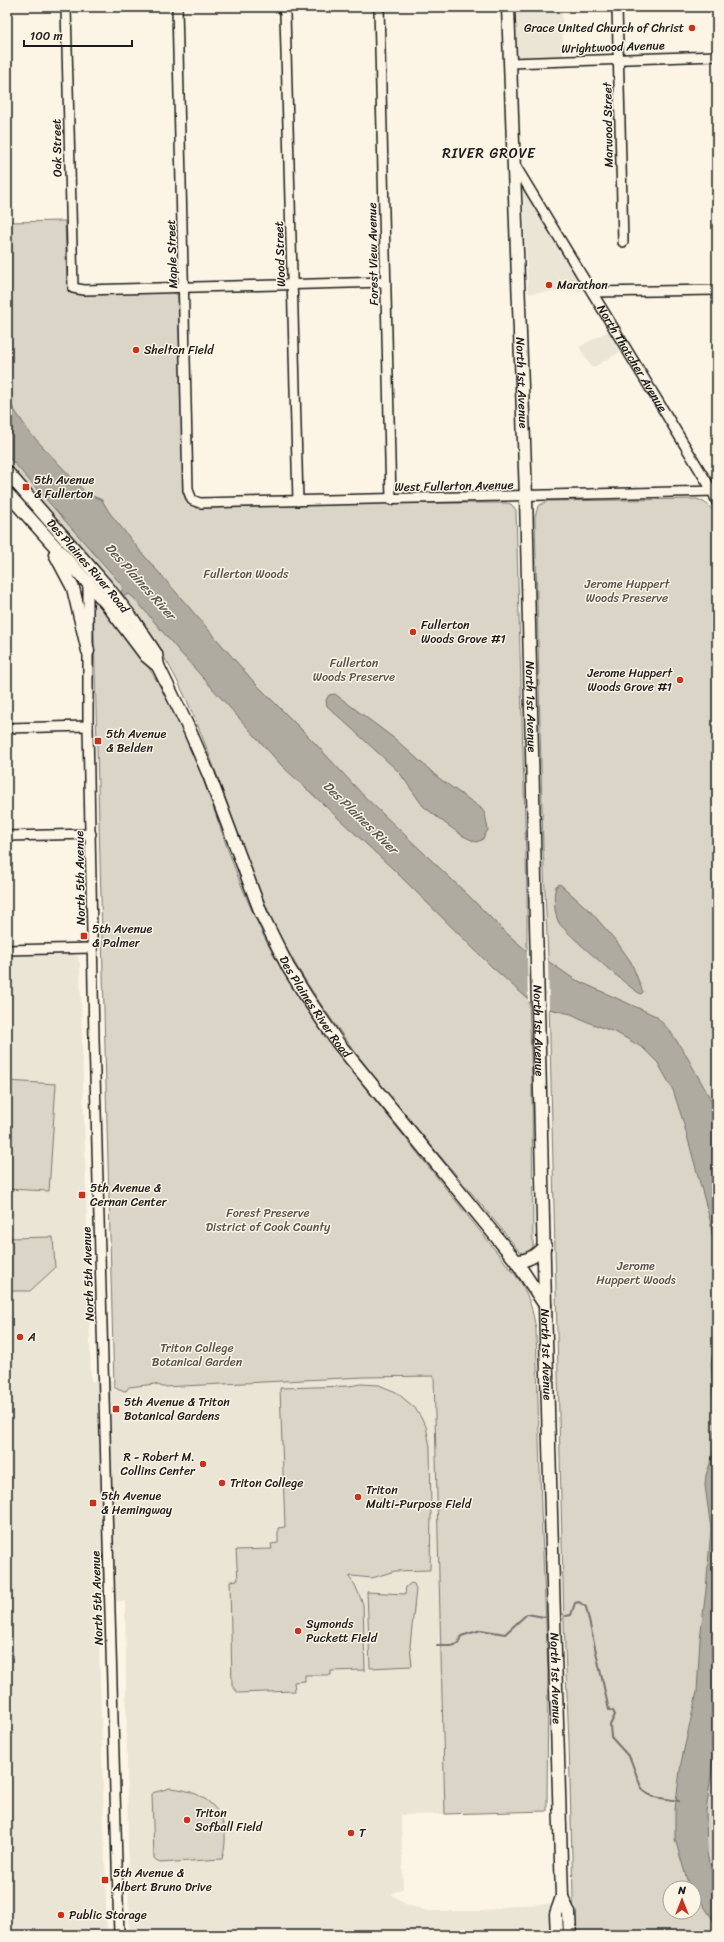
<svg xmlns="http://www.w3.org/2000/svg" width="724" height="1942" viewBox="0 0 724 1942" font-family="Sriracha,sans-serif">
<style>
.built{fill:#ebe5d6}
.green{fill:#dbd5c8;stroke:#7c7872;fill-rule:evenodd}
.water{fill:#b0aba1;stroke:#75726c}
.pier{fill:#fcf5e5}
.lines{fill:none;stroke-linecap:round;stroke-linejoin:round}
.stream{stroke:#75726c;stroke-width:2}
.minor-casing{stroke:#1c1c1c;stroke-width:12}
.major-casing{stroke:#1c1c1c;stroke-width:15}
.minor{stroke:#fcf5e5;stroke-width:9}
.major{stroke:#fcf5e5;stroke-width:12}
.rail-casing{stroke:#1c1c1c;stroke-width:3.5}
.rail{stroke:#fcf5e5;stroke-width:2;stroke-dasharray:6;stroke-linecap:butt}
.poi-dot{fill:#c8321e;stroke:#fcf5e5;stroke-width:1.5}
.labels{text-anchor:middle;stroke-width:3;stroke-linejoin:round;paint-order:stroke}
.poi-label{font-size:12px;fill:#1c1c1c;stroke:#fcf5e5;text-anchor:start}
.street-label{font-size:12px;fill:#1c1c1c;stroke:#fcf5e5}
.park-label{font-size:12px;fill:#555450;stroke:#fcf5e5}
.water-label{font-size:13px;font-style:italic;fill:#575551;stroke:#fcf5e5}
.quarter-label{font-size:14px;letter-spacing:1px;fill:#1c1c1c;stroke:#fcf5e5}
</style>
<rect width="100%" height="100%" fill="#fcf5e5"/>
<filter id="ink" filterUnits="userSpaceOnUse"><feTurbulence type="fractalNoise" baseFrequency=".025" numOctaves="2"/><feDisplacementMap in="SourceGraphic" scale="8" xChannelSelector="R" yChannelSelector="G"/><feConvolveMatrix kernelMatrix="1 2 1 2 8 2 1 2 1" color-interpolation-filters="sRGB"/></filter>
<g filter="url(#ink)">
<g class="built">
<polygon points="516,7 562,7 563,64 517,65"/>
<polygon points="523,190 525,190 585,291 528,293"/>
<polygon points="610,330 622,351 592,368 579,347"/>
<polygon points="73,954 78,957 80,964 91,1381 434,1375 445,1814 401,1815 403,1888 391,1894 407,1905 428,1911 484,1911 514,1905 550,1904 550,1935 129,1935 125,1601 98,1602 107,1935 19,1935 7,1923 7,956"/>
</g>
<g class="green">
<path d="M65,221L67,284L72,293L81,295L172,292L178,295L184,495C187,505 194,507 204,508L398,503H506L511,504L516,510L527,894V946L532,1081L533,1247L532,1250L525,1255L519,1251C444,1156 358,1069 296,965C244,877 224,775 179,684C137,601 68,533 7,463V222Z"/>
<path d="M697,499C708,503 712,508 717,518V1935H574L569,1743L564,1624L548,957L543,848L535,517L538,506L548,501ZM670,1888H694V1912H670Z"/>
<path d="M93,597C102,601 112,618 118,627C146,660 169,697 186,737C212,795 227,856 253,913C276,966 308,1015 343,1060L520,1281C529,1296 533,1312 536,1329L541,1508L548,1670L547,1811L445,1814L434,1376L364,1377L163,1387L155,1384L129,1387L126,1391L119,1390L114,1387Z"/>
<polygon points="7,1081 56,1084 49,1191 7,1189"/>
<polygon points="53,1237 55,1268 30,1291 7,1291 7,1238"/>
<polygon points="361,1384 379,1385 396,1392 415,1408 426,1426 430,1447 431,1514 430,1570 395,1571 372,1578 351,1576 349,1577 355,1585 363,1604 365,1670 331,1671 331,1675 305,1675 305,1681 294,1682 295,1691 238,1693 232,1686 230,1581 238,1580 236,1550 272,1549 271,1544 278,1543 278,1528 285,1527 280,1388 349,1386"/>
<polygon points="411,1583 414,1584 416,1589 410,1646 412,1666 370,1668 367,1592 405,1594 406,1587"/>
<path d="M170,1788C211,1791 234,1818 222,1859L159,1863L154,1858L152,1793Z"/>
</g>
<g class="water">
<polygon points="7,399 30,433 86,493 102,500 109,512 141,552 254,682 312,740 365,797 467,894 503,930 527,951 548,961 574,979 656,1016 670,1031 686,1055 710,1098 717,1117 717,1268 710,1220 683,1121 673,1090 658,1063 643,1048 617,1033 590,1023 571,1014 549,1009 528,999 492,967 393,869 282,766 178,650 135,599 129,594 124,596 121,592 123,588 120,583 7,455"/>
<polygon points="335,694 395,739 440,779 481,808 485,814 488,830 482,840 476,842 463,836 446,824 423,806 399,772 327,706 326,700 329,695"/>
<path d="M560,884L591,912L617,942L631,962L643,992L641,994C631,990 565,932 559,923C554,914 553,895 556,886Z"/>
<polygon points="717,1327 717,1732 706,1812 707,1853 710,1867 717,1881 717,1926 694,1891 694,1888 692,1888 687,1880 675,1839 675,1809 681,1763 697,1692 700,1639 706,1590 711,1529 705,1485 706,1475 713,1455 715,1419 711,1364"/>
</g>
<polygon class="pier" points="527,949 548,959 549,1011 528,1001"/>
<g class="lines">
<g class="stream">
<polyline points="566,1616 571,1615 575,1603 579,1602 586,1607 609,1710 613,1711 615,1715 610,1725 611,1737 630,1758 641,1787 646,1793 654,1797 679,1801"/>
<polyline points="437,1646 451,1646 458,1644 461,1636 481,1630 505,1634 527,1614 544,1617"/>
</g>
<g class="minor-casing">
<g id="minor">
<polyline points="66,7 73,288 84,290 386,282"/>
<polyline points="177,7 188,490 192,500 200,503 717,491"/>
<polyline points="283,7 285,14 298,501"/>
<polyline points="379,7 391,500"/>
<polyline points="617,7 623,242"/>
<polyline points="510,63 717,56"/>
<path id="s1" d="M515,165L713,492L717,503"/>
<polyline points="592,292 717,290"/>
<polyline points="88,581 88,726 94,1039 119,1935"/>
<polyline points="7,728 88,726"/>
<polyline points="7,836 91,834"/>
<polyline points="7,950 92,948"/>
</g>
</g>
<g class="major-casing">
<g id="major">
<path id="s2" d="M508,7L526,496L545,1305L562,1897L556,1914L557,1935"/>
<path id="s3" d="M7,472L109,589L134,621L156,654L158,666L189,729L209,775L261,913L288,967L306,996L338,1043L516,1261L545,1305"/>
<polyline points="7,493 106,603 146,656 158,666"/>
<polyline points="55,554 73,588 88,651"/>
<path d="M516,1261C529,1261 536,1255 545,1246"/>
<polyline points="562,1897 569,1913 570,1935"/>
</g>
</g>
<use href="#minor" class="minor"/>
<use href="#major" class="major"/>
<g class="rail-casing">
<polyline id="rail" points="7,1934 8,1935"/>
</g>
<use href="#rail" class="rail"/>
</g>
</g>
<g class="poi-dot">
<circle cx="692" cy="28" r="4"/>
<circle cx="549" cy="285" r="4"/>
<circle cx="136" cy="350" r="4"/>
<rect x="22" y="483" width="8" height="8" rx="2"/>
<circle cx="413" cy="632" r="4"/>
<circle cx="680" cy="680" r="4"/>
<rect x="94" y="737" width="8" height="8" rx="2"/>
<rect x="80" y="932" width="8" height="8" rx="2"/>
<rect x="78" y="1191" width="8" height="8" rx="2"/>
<circle cx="20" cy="1337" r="4"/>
<rect x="112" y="1405" width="8" height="8" rx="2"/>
<circle cx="203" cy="1464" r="4"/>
<circle cx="222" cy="1483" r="4"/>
<circle cx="358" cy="1497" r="4"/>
<rect x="89" y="1499" width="8" height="8" rx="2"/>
<circle cx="298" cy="1631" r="4"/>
<circle cx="187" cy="1820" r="4"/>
<circle cx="351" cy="1833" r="4"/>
<rect x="101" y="1876" width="8" height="8" rx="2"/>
<circle cx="61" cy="1915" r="4"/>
</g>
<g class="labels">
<g class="poi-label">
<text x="684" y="32" text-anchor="end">Grace United Church of Christ</text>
<text x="557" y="289">Marathon</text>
<text x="144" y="354">Shelton Field</text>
<text x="34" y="484">5th Avenue<tspan x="34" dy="14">&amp; Fullerton</tspan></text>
<text x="421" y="629">Fullerton<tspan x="421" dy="14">Woods Grove #1</tspan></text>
<text x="672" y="677" text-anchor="end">Jerome Huppert<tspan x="672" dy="14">Woods Grove #1</tspan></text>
<text x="106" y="738">5th Avenue<tspan x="106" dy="14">&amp; Belden</tspan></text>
<text x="92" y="933">5th Avenue<tspan x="92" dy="14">&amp; Palmer</tspan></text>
<text x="90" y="1192">5th Avenue &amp;<tspan x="90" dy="14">Cernan Center</tspan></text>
<text x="28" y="1341">A</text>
<text x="124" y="1406">5th Avenue &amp; Triton<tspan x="124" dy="14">Botanical Gardens</tspan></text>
<text x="195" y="1461" text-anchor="end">R - Robert M.<tspan x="195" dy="14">Collins Center</tspan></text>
<text x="230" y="1487">Triton College</text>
<text x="366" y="1494">Triton<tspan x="366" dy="14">Multi-Purpose Field</tspan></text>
<text x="101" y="1500">5th Avenue<tspan x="101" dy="14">&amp; Hemingway</tspan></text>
<text x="306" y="1628">Symonds<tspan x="306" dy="14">Puckett Field</tspan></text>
<text x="195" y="1817">Triton<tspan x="195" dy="14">Sofball Field</tspan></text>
<text x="359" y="1837">T</text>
<text x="113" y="1877">5th Avenue &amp;<tspan x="113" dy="14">Albert Bruno Drive</tspan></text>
<text x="69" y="1919">Public Storage</text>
</g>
<g class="street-label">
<text transform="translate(613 47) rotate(-2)" y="4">Wrightwood Avenue</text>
<text transform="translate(608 125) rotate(-91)" y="4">Marwood Street</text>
<text transform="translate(57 148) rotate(-91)" y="4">Oak Street</text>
<text transform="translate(172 254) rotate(-92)" y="4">Maple Street</text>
<text transform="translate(280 254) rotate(-92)" y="4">Wood Street</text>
<text transform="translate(373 254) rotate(-91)" y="4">Forest View Avenue</text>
<text dy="4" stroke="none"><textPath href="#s1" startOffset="226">North Thatcher Avenue</textPath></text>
<text dy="4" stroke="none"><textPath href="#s2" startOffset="376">North 1st Avenue</textPath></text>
<text transform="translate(454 486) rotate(-1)" y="4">West Fullerton Avenue</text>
<text dy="4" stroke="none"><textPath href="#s3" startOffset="124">Des Plaines River Road</textPath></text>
<text dy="4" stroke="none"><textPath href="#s2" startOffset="700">North 1st Avenue</textPath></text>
<text transform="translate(80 878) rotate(-91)" y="4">North 5th Avenue</text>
<text dy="4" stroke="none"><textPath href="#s3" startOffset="624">Des Plaines River Road</textPath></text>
<text dy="4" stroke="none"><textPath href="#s2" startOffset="1024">North 1st Avenue</textPath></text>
<text transform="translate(88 1274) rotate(-92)" y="4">North 5th Avenue</text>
<text dy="4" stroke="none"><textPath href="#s2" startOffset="1348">North 1st Avenue</textPath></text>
<text transform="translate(97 1598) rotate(-92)" y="4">North 5th Avenue</text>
<text dy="4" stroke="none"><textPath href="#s2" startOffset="1672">North 1st Avenue</textPath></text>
</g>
<g class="park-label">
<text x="246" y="578">Fullerton Woods</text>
<text x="627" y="588">Jerome Huppert<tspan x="627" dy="14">Woods Preserve</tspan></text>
<text x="354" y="667">Fullerton<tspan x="354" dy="14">Woods Preserve</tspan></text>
<text x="268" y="1217">Forest Preserve<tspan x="268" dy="14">District of Cook County</tspan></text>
<text x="636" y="1270">Jerome<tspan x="636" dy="14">Huppert Woods</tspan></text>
<text x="197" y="1352">Triton College<tspan x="197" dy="14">Botanical Garden</tspan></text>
</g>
<g class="water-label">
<text transform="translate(141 581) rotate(48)" y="5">Des Plaines River</text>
<text transform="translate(361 817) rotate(44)" y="5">Des Plaines River</text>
</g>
<g class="quarter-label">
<text x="489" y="158">RIVER GROVE</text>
</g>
</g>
<rect width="724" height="1942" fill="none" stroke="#fcf5e5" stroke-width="24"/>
<rect x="12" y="12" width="700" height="1918" fill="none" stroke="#1c1c1c" stroke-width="1.5" filter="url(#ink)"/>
<g transform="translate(682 1900)"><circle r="19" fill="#fcf5e5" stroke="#a29e95"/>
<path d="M0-3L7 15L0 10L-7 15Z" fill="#c8321e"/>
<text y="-6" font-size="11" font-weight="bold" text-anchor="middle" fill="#1c1c1c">N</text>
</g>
<path d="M24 40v6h108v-6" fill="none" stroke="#1c1c1c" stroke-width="2"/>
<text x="30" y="40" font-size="12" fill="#1c1c1c" stroke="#fcf5e5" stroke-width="3" paint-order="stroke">100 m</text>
</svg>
